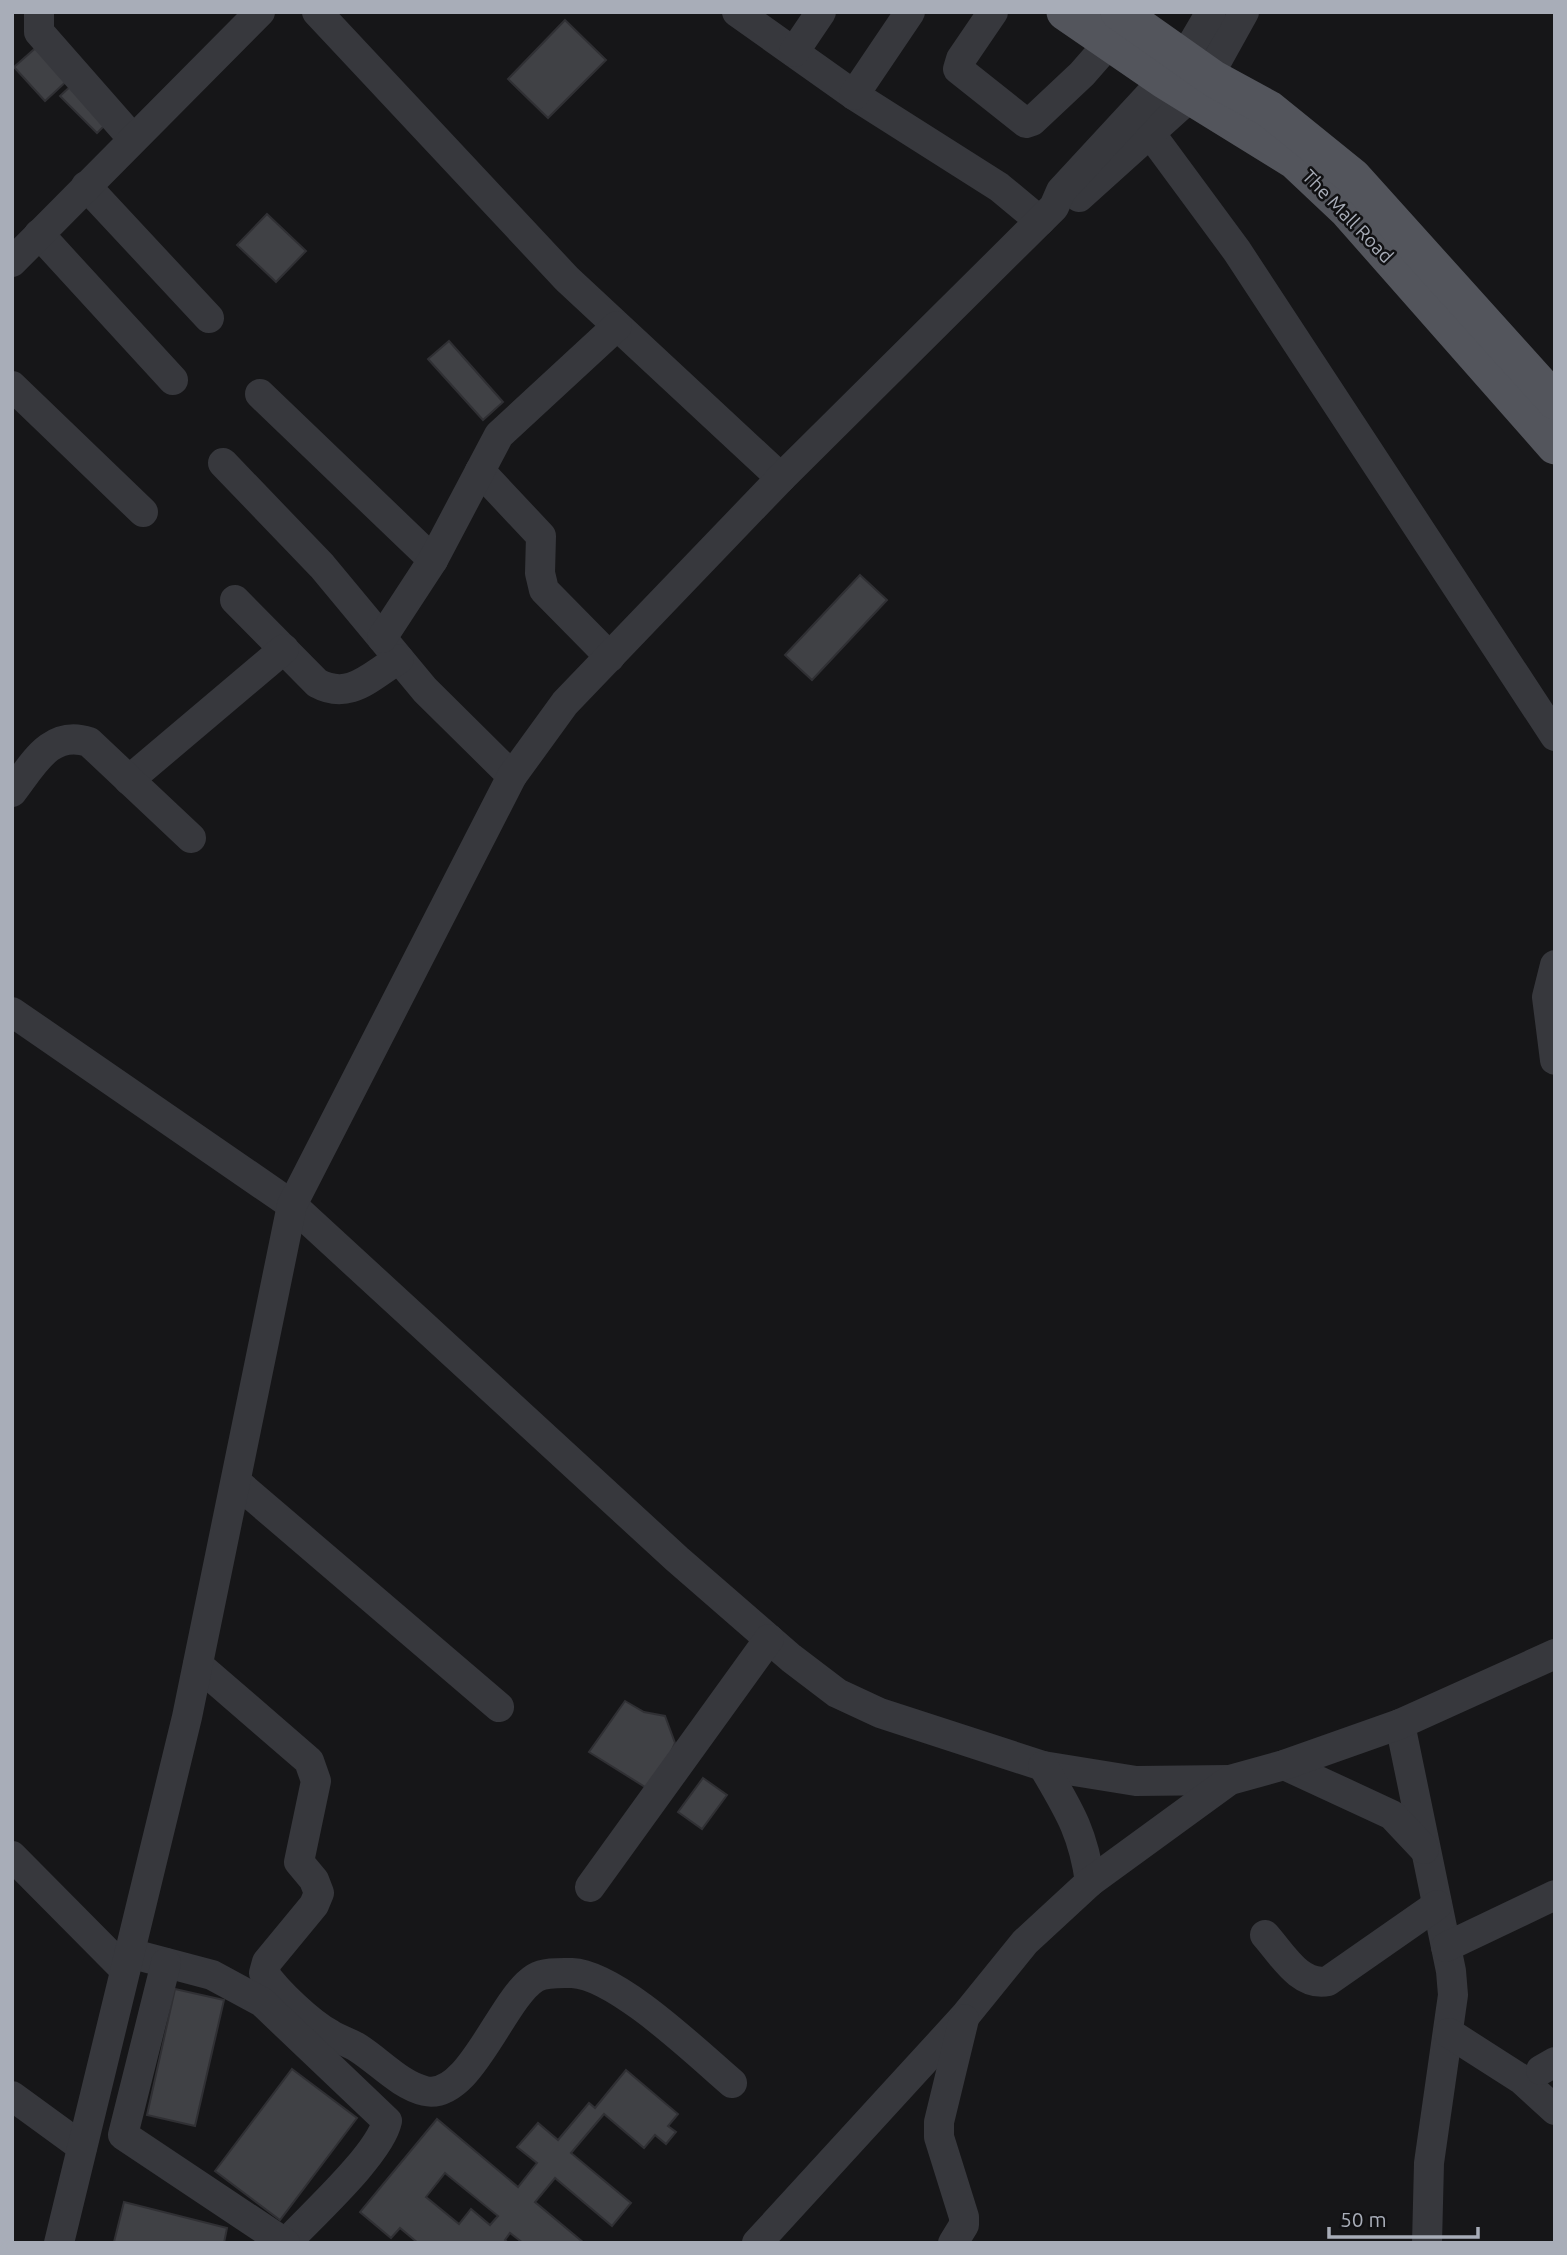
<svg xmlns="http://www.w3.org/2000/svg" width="1567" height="2255" viewBox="0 0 1567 2255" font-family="Ubuntu,sans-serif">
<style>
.building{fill:#404145;stroke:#303034;stroke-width:2;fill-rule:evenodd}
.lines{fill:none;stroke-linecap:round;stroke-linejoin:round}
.minor{stroke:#37383d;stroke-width:30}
.major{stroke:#53555c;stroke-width:37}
.labels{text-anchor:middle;stroke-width:5;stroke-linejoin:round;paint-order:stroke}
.street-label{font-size:19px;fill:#a8adb8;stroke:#111113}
</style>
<rect width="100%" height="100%" fill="#161618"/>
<g class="building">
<polygon points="565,20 606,60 548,118 508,79"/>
<polygon points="39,45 70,78 45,101 14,67"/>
<polygon points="73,84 109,121 97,133 60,96"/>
<polygon points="267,214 306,251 276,282 237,245"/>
<polygon points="449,341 503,402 483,420 428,359"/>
<polygon points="860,575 887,600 812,680 785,655"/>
<polygon points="625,1701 644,1712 665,1716 675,1743 653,1792 589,1752"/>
<polygon points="703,1778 727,1795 702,1829 678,1812"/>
<polygon points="175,1989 224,2000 195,2126 147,2115"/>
<polygon points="292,2069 357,2118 280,2220 215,2171"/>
<path d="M626,2070L678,2114L668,2126L676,2132L666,2144L655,2135L644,2148L604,2114L571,2153L631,2203L612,2226L555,2178L535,2202L584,2243H523L510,2233L505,2240L508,2243H418L400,2228L391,2238L360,2212L437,2119L518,2187L537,2163L517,2147L538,2123L558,2140L589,2103L595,2108ZM445,2173L498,2216L490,2225L471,2209L459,2224L426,2197Z"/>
<polygon points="124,2202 227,2228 224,2243 114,2242"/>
</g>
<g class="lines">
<g class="minor">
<polyline points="39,12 39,32 133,139"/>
<polyline points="317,12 567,279 781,478"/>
<polyline points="737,12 854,95 999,187 1040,221"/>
<polyline points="993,12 961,59 958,69 1026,123 1032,121 1082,74 1110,42"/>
<polyline points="794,52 821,12"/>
<polyline points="854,95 910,12"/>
<polyline points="1150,133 1237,251 1555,736"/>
<polyline points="86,186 209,318"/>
<polyline points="1079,197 1190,97 1209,75 1244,12"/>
<polyline points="39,234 173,380"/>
<polyline points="12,262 260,12"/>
<polyline points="12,386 143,512"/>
<polyline points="260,394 433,560"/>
<polyline points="223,463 322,566 425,690 512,776"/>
<polyline points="480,471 541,536 540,573 544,590 610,657"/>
<path d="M235,600L317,683C350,701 370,676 399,659"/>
<polyline points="382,638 433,560 499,435 617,326"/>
<polyline points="129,780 284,649"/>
<path d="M12,792C33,765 50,729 89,742L191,838"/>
<polyline points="1555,965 1547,997 1555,1060"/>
<polyline points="12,1012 292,1205 677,1559 791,1658 837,1693 880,1713 1043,1766 1136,1781 1230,1780"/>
<polyline points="236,1482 499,1707"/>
<path d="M198,1665L309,1761L316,1781L299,1862L314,1880L319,1893L314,1905L267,1962L264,1973C277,1992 310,2023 330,2034C339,2040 349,2042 358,2048C380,2062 400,2085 425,2091C470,2101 501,1999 535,1978C545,1972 561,1973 572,1973C617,1975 698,2054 732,2083"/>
<polyline points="1400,1724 1451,1971 1453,1995 1429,2163 1427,2243"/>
<polyline points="1284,1765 1392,1815 1424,1849"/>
<path d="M1043,1766C1068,1809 1083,1831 1090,1882"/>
<polyline points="12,1856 125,1970"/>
<polyline points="590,1887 769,1639"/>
<path d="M1265,1935C1282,1954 1300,1987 1328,1981L1437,1905"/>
<polyline points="1446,1947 1555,1895"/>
<path d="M129,1953L212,1975L262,2002L387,2121C380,2154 311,2216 286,2243"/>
<polyline points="166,1963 123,2135 285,2243"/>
<polyline points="1449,2033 1521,2079 1555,2110"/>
<polyline points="1541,2070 1555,2062"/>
<polyline points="12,2096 82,2147"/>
<polyline points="59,2243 187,1717 292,1205 512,776 565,703 781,478 1054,207 1061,191 1184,58 1211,12"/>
<polyline points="757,2243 965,2016 1025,1942 1090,1882 1230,1780 1284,1765 1400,1724 1555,1654"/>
<polyline points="953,2243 964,2225 964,2217 939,2137 939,2122 964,2019"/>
</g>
<g class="major">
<polyline points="1065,12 1164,80 1295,161 1347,210 1555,446"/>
<polyline points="1119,12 1214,79 1269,109 1353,177 1555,401"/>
</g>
</g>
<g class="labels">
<g class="street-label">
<text transform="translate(1348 216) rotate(46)" y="7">The Mall Road</text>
</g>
</g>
<rect width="1567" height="2255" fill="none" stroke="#a8adb8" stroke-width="28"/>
<path d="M1329 2227v10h149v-10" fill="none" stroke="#a8adb8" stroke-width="3.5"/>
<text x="1340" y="2227" font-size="21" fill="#a8adb8" stroke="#111113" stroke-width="5" paint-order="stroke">50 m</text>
</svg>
